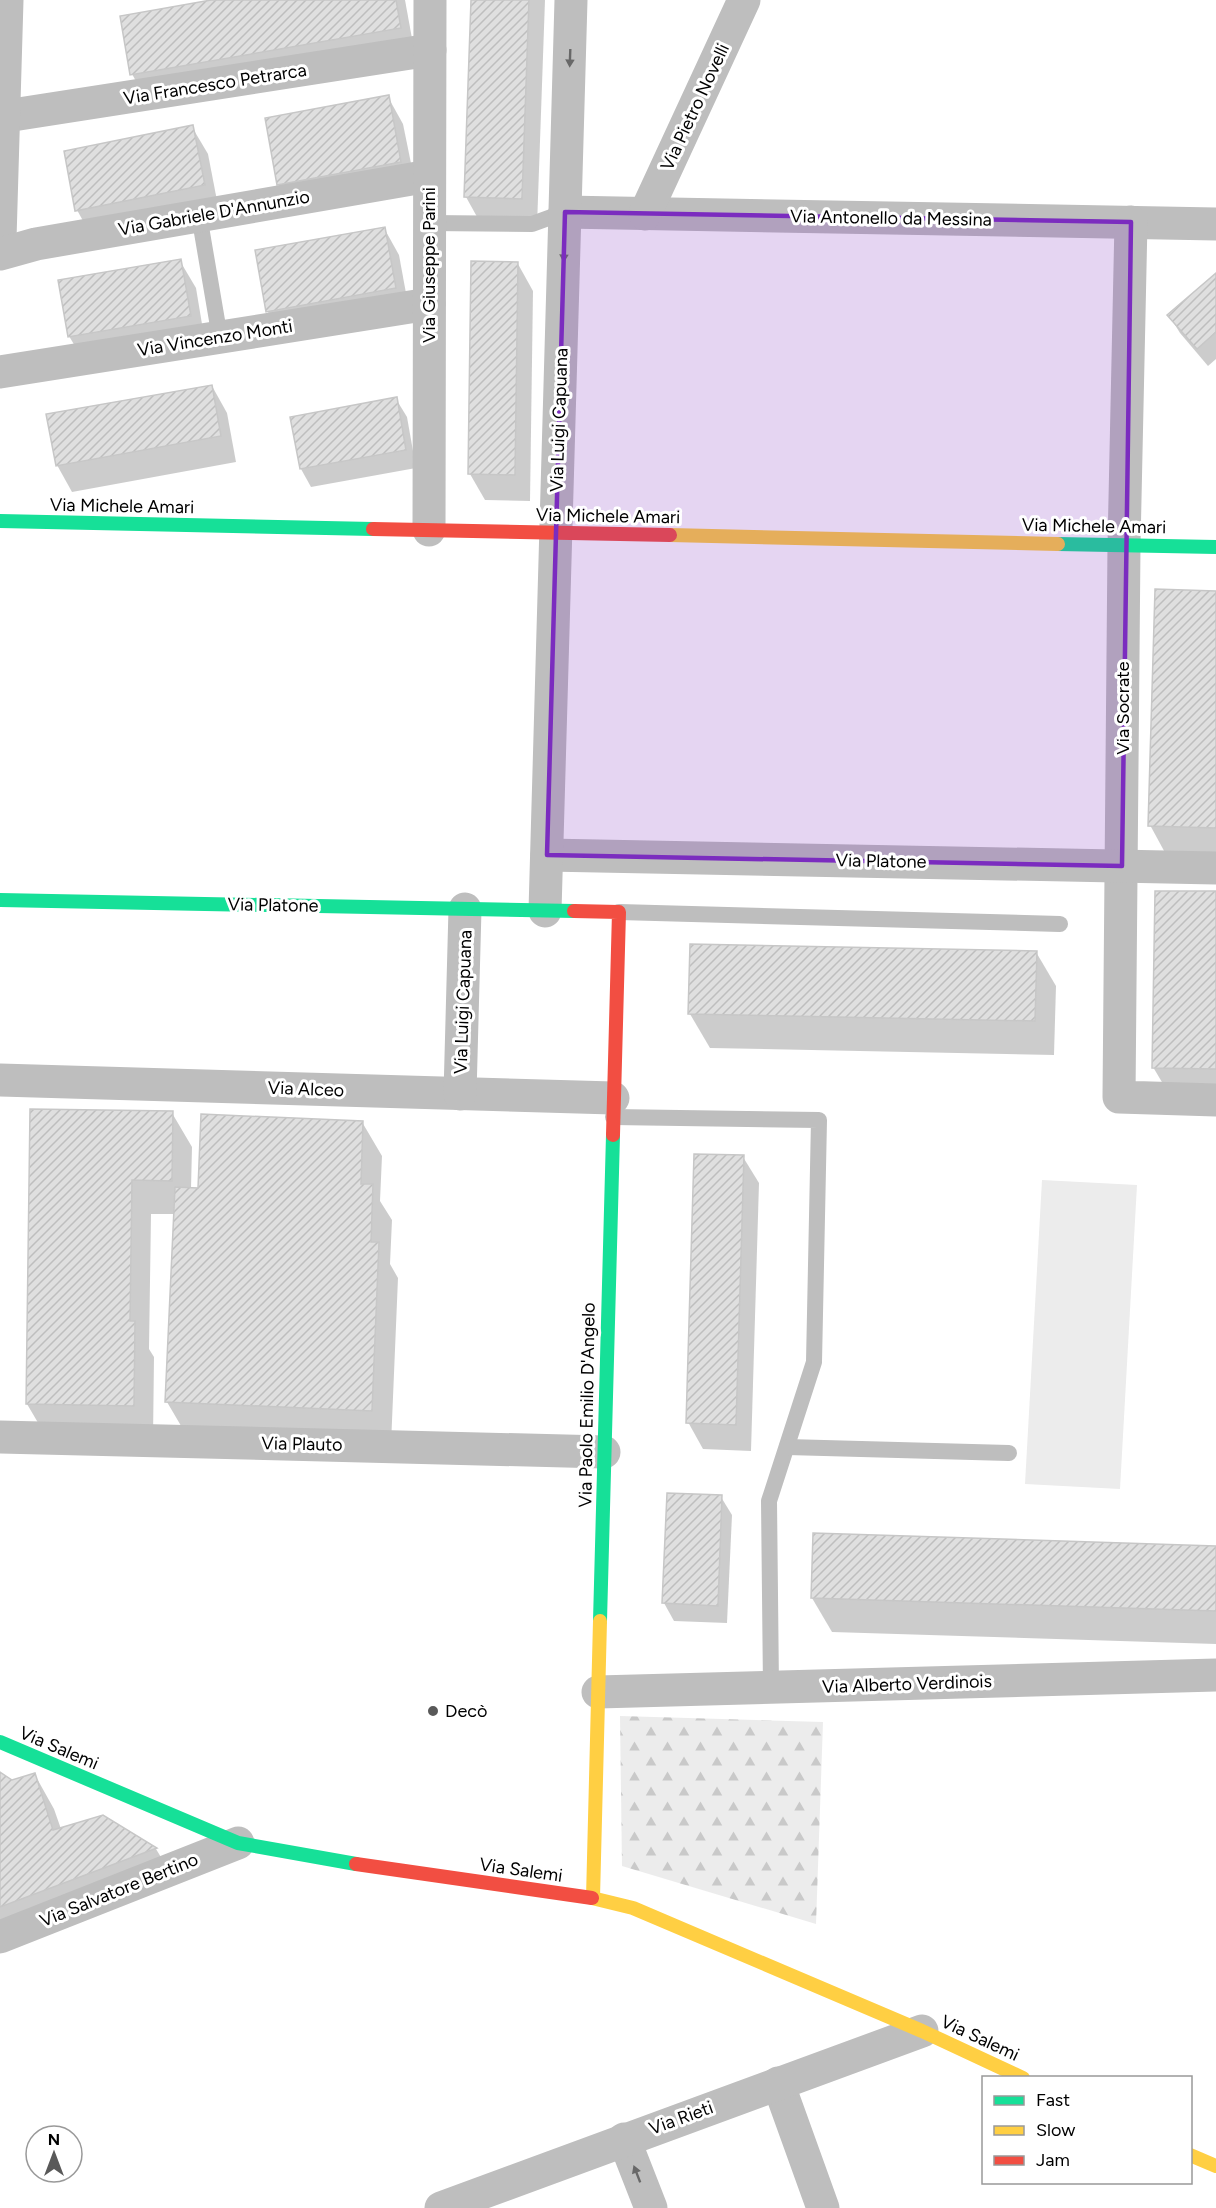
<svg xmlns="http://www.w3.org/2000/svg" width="1216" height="2208" viewBox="0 0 1216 2208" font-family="Figtree,sans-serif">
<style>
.green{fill:#ececec}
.forest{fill:url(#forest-firs)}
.shadow{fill:#0003}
.building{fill:url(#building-hatch);stroke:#c7c7c7;stroke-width:1.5}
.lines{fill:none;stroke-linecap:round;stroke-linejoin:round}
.lane{stroke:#bebebe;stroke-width:16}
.street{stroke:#bebebe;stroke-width:33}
.fast{stroke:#16e098;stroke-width:14}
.slow{stroke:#ffcf43;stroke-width:14}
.jam{stroke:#f24e42;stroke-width:14}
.oneway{fill:#686868}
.marked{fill:#7b2cbf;fill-opacity:0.2;stroke:#7b2cbf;stroke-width:4.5;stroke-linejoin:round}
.poi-dot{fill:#595959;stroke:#fff;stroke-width:2}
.labels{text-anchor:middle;stroke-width:6;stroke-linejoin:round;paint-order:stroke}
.street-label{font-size:18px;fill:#000;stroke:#fff}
.poi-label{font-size:18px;fill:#000;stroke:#fff;text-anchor:start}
</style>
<defs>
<pattern id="forest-firs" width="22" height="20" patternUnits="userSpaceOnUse" patternTransform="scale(1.5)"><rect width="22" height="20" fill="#ececec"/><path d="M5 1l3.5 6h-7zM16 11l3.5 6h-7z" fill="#c9c9c9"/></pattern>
<pattern id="building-hatch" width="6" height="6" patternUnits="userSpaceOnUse" patternTransform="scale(1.5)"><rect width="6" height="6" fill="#dfdfdf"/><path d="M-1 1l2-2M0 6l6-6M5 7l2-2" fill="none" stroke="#bebebe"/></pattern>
</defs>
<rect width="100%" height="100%" fill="#fff"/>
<polygon class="green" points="1042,1180 1137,1185 1120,1489 1025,1484"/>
<polygon class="forest" points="620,1716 823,1722 816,1924 622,1866"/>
<g class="shadow">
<polygon points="220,0 405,0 415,55 147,101 132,74"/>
<polygon points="472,0 545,0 537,226 481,224 466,197"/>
<polygon points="388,97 403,124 416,188 294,211 278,184"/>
<polygon points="192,127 208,154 219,211 92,237 77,210"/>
<polygon points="384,228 399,255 410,315 283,338 268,312"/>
<polygon points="180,261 196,288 205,342 85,363 69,336"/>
<polygon points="518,264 533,291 530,501 485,500 470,474"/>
<polygon points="1216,275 1216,359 1208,366 1180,333 1169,315"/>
<polygon points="212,386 227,413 236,462 72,492 57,465"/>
<polygon points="396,399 407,417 416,468 311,487 301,469 292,418"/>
<polygon points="1216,593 1216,861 1169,860 1150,825"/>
<polygon points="1216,893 1216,1095 1169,1094 1153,1067"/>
<polygon points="1036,952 1056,986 1054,1055 710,1048 690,1014"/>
<polygon points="31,1111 172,1113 192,1147 191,1189 200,1190 362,1122 382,1156 380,1201 392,1220 390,1264 398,1278 391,1445 187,1436 167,1402 175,1214 151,1214 149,1349 154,1357 153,1439 47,1438 27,1404"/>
<polygon points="743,1157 759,1183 751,1451 703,1449 688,1422"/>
<polygon points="721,1497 732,1515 727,1623 674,1621 664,1603"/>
<polygon points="1216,1548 1216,1644 832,1632 812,1598"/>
<polygon points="0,1774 12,1782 35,1775 54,1809 61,1829 103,1816 156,1849 176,1882 0,1948"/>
</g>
<g class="building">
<polygon points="211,0 396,0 401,28 130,75 120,16"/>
<polygon points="471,0 529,0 522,199 464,197"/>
<polygon points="389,95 401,162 277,185 265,118"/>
<polygon points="193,125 205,185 75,211 64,151"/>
<polygon points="385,227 396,288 266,312 255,250"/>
<polygon points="181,259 191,316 68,337 58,280"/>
<polygon points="471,261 518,262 515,475 468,474"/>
<polygon points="1216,273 1216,332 1197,349 1167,315"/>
<polygon points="212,385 221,436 56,466 46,414"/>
<polygon points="397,397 406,450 300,469 290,417"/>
<polygon points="1155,589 1216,591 1216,828 1148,826"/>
<polygon points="1155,891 1216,891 1216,1069 1152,1068"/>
<polygon points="690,944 1037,951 1035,1021 688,1014"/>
<polygon points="30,1109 173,1111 172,1181 132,1180 130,1321 135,1321 134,1406 26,1404"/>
<polygon points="201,1114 363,1121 361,1184 373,1184 371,1242 379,1242 372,1411 165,1402 175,1187 198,1188"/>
<polygon points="694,1154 744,1155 736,1425 686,1423"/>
<polygon points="667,1493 722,1495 718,1606 662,1603"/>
<polygon points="813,1533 1216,1546 1216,1611 811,1598"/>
<polygon points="0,1772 12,1780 35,1773 53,1830 103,1815 157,1848 0,1907"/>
</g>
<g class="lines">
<g class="lane">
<polyline points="199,215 220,338"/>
<polyline points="429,223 532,224 565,212"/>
<polyline points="619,912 1060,924"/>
<polyline points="613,1117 819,1120 814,1362 769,1501 771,1688"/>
<polyline points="787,1447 1009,1453"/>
</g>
<g class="street">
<polyline points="0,117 430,50"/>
<polyline points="565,212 1216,224"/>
<polyline points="645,214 744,0"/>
<polyline points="1131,222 1124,545 1119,1097 1216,1100"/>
<polyline points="0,239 7,0"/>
<polyline points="0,254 36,244 429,176"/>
<polyline points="0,372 429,304"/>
<polyline points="429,530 430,0"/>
<polyline points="547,855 1216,868"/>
<polyline points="545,911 571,0"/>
<polyline points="0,1080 613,1098"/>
<polyline points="460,1094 465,909"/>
<polyline points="0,1437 604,1452"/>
<polyline points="598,1692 1216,1675"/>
<polyline points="0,1937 238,1843"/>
<polyline points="778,2083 823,2208"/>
<polyline points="624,2139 651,2208"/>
<polyline points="441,2208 922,2031"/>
</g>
<g class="fast">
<polyline points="0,521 373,529"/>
<polyline points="1058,544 1216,547"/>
<polyline points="0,900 574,911"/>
<polyline points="600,1621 613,1135"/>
<polyline points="0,1742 238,1843 356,1864"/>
</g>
<g class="slow">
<polyline points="670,535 1058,544"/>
<polyline points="592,1898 633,1908 922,2031 1023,2078"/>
<polyline points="593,1898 600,1621"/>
<polyline points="1190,2155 1216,2166"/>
</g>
<g class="jam">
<polyline points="373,529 670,535"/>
<polyline points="574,911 619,912 613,1135"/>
<polyline points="356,1864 592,1898"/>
</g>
</g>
<defs><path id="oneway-solid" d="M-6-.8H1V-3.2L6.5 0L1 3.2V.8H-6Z" transform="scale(1.5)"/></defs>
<g class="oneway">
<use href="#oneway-solid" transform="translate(570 58) rotate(92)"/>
<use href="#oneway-solid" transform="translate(564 253) rotate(92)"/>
<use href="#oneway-solid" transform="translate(637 2174) rotate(-111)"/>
</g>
<path class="marked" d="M565,212L1131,222L1122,866L547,855Z"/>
<circle class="poi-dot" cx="433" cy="1711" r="6"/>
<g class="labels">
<g class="street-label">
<text transform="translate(215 84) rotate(-9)" y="6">Via Francesco Petrarca</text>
<text transform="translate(695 107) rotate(-65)" y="6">Via Pietro Novelli</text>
<text transform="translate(214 213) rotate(-10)" y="6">Via Gabriele D'Annunzio</text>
<text transform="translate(891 218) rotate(1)" y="6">Via Antonello da Messina</text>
<text transform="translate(429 265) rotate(-90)" y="6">Via Giuseppe Parini</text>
<text transform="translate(215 338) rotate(-9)" y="6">Via Vincenzo Monti</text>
<text transform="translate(559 420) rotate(-88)" y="6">Via Luigi Capuana</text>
<text transform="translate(122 506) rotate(1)" y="6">Via Michele Amari</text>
<text transform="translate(608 516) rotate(1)" y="6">Via Michele Amari</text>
<text transform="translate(1094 526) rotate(1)" y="6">Via Michele Amari</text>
<text transform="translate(1123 708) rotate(-90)" y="6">Via Socrate</text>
<text transform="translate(881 861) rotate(1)" y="6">Via Platone</text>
<text transform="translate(273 905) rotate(1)" y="6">Via Platone</text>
<text transform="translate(463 1002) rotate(-88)" y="6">Via Luigi Capuana</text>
<text transform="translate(306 1089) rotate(2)" y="6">Via Alceo</text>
<text transform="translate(587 1405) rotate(-89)" y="6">Via Paolo Emilio D'Angelo</text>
<text transform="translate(302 1444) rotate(1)" y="6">Via Plauto</text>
<text transform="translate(907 1684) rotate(-2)" y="6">Via Alberto Verdinois</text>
<text transform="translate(59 1748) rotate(23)" y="6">Via Salemi</text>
<text transform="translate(521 1870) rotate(8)" y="6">Via Salemi</text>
<text transform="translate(119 1890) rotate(-22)" y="6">Via Salvatore Bertino</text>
<text transform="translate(980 2038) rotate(25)" y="6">Via Salemi</text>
<text transform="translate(681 2118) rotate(-20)" y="6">Via Rieti</text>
</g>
<g class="poi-label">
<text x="445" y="1717">Decò</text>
</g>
</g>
<rect x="982" y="2076" width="210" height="108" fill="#ffffff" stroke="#999999" stroke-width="1.5"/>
<rect x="994" y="2096" width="30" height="9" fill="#16e098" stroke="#999999" stroke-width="1.5"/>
<text x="1036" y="2106" font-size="18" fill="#000000">Fast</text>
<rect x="994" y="2126" width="30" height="9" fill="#ffcf43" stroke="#999999" stroke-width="1.5"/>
<text x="1036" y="2136" font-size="18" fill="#000000">Slow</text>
<rect x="994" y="2156" width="30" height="9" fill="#f24e42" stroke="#999999" stroke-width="1.5"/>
<text x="1036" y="2166" font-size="18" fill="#000000">Jam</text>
<g transform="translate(54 2154)"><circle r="28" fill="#ffffff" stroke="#999999" stroke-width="1.5"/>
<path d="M0-4.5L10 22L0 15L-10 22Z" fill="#595959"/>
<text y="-9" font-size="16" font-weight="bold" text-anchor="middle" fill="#000000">N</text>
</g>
</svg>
